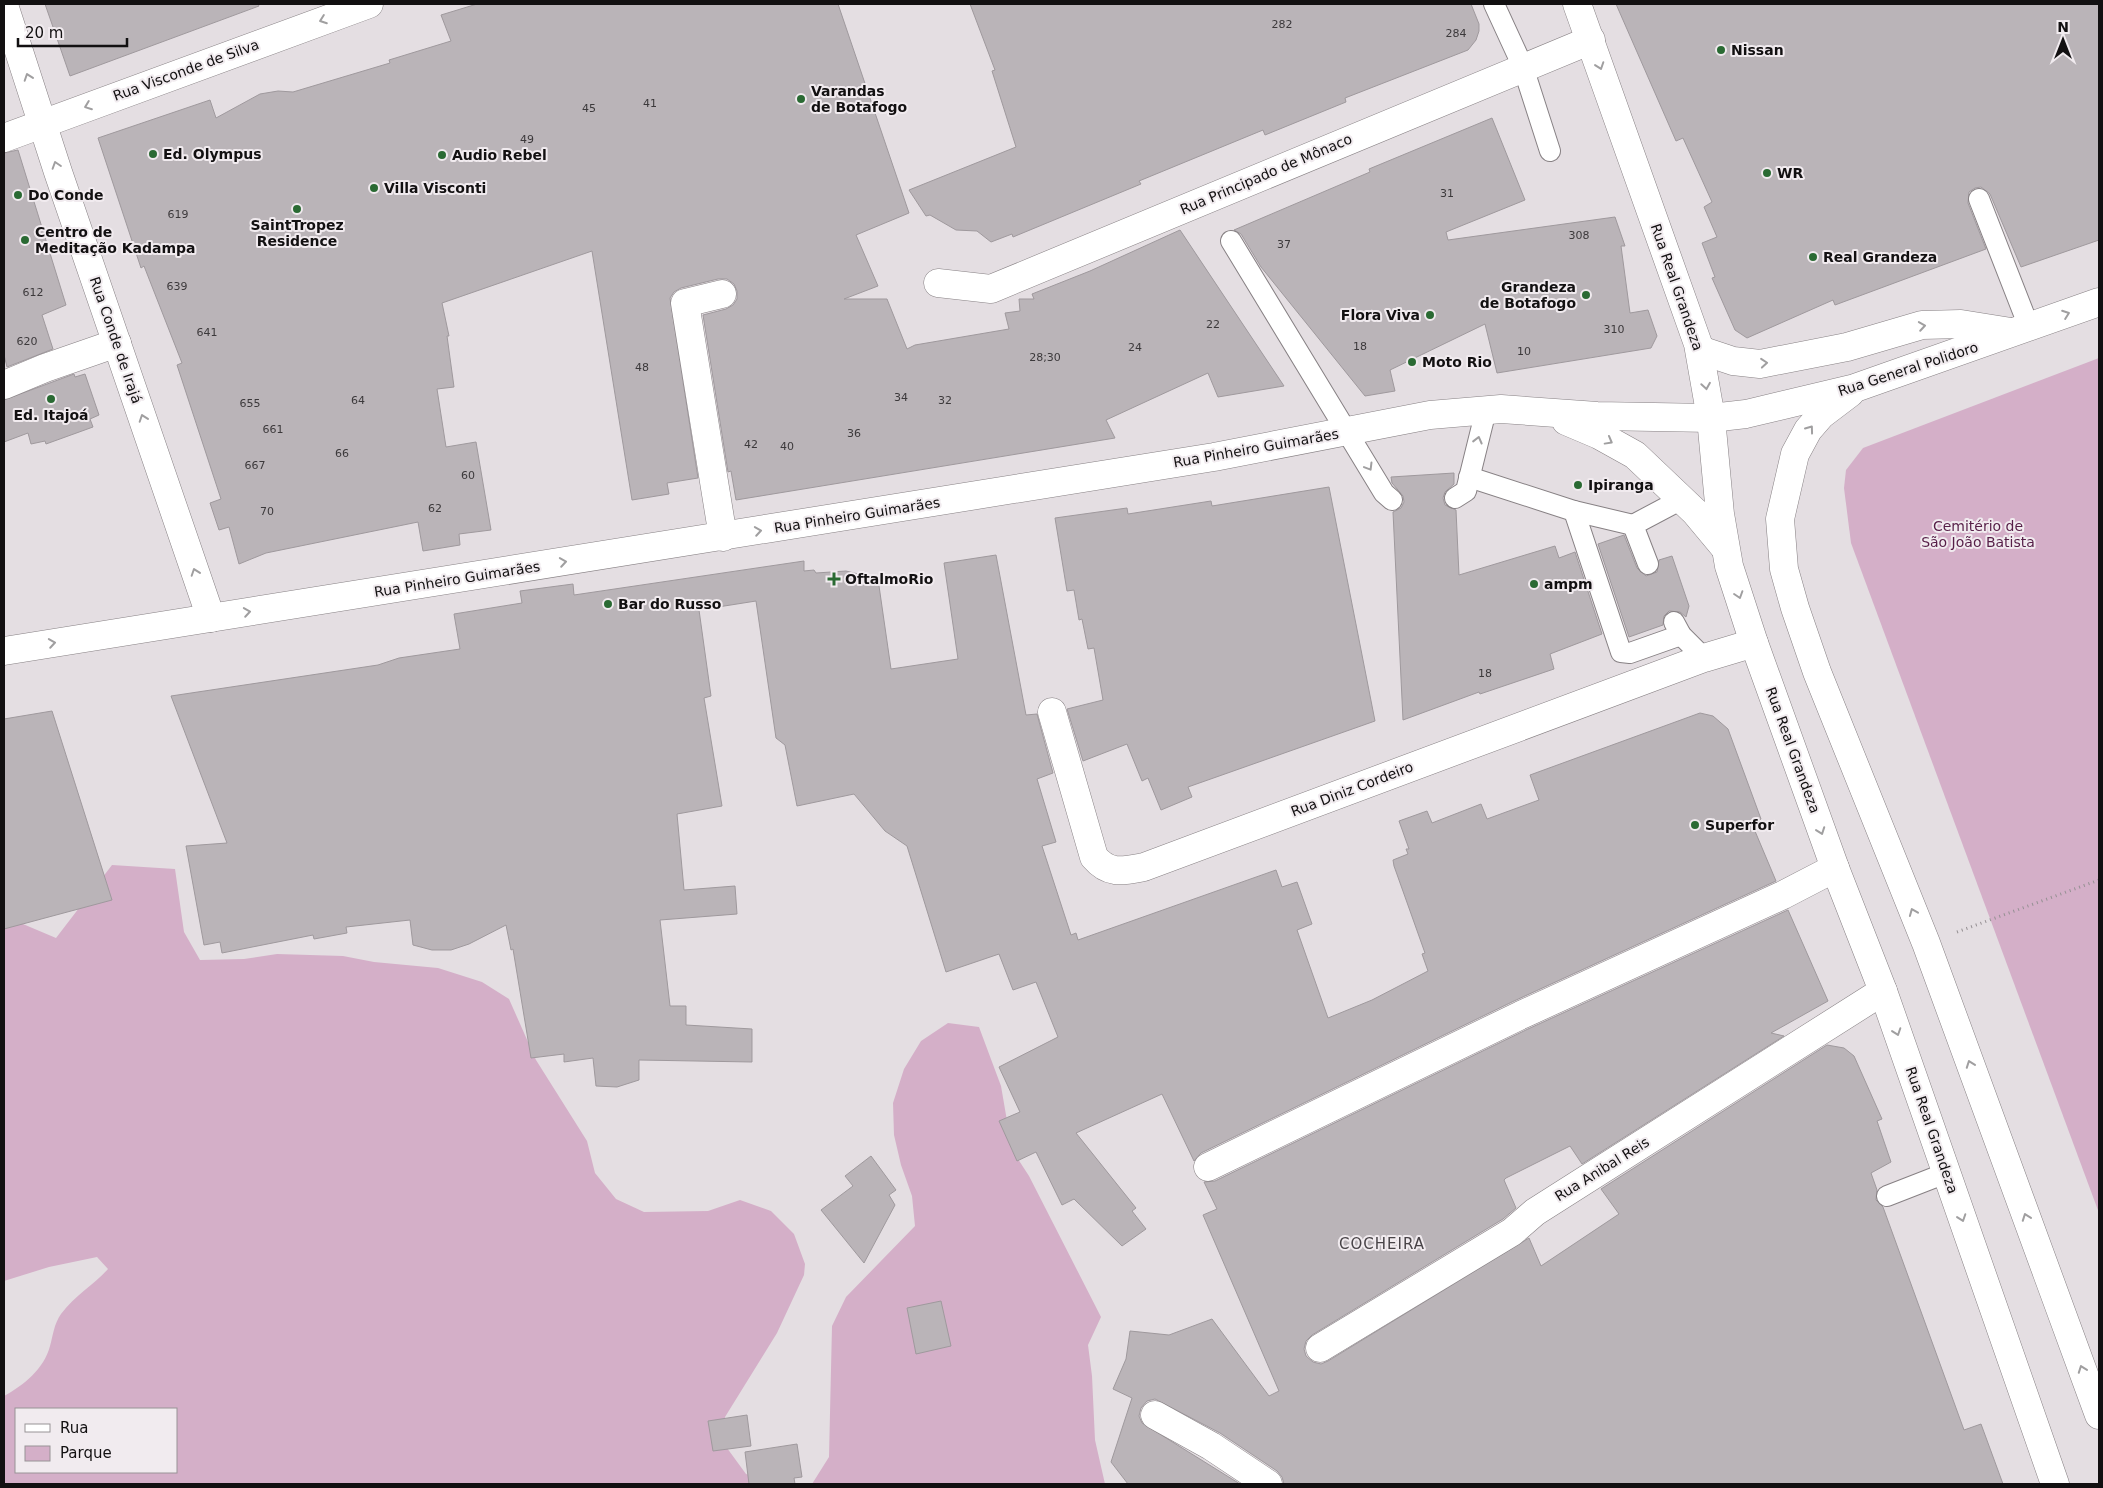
<svg xmlns="http://www.w3.org/2000/svg" width="2103" height="1488" viewBox="0 0 2103 1488" font-family="'DejaVu Sans',sans-serif">
<style>
.green{fill:#d4afc8;fill-rule:evenodd}
.building{fill:#bab4b8;stroke:#9f999d}
.lines{fill:none;stroke-linecap:round;stroke-linejoin:round}
.lane-casing{stroke:#878184;stroke-width:22}
.street-casing{stroke:#878184;stroke-width:29}
.secondary-casing{stroke:#878184;stroke-width:29}
.path{stroke:#959093;stroke-width:3;stroke-dasharray:1 4;stroke-linecap:butt}
.lane{stroke:#fff;stroke-width:20}
.street{stroke:#fff;stroke-width:28}
.secondary{stroke:#fff;stroke-width:28}
.oneway{stroke:#a09fa0}
.poi-dot{fill:#2a6a33;stroke:#f1ebef;stroke-width:2}
.labels{text-anchor:middle;stroke-width:4;stroke-linejoin:round;paint-order:stroke}
.number-label{font-size:11px;fill:#3c393b}
.poi-label{font-size:14px;font-weight:bold;fill:#121011;stroke:#f1ebef;text-anchor:start}
.street-label{font-size:14px;fill:#121011;stroke:#f1ebef}
.park-label{font-size:14px;fill:#561e47;stroke:#f1ebef}
.neighbourhood-label{font-size:15px;letter-spacing:1px;fill:#484347;stroke:#f1ebef}
</style>
<rect width="100%" height="100%" fill="#e4dee2"/>
<g class="green">
<polygon points="2099,358 2099,1213 1851,543 1844,488 1846,470 1863,448"/>
<path d="M112,865L175,869L184,932L200,960L244,959L277,954L343,956L374,962L438,968L482,982L509,999L536,1060L587,1141L595,1173L616,1199L644,1212L708,1211L740,1200L771,1211L794,1234L805,1264L804,1275L777,1333L725,1417L727,1448L746,1474L779,1484H812L829,1457L832,1326L846,1297L915,1226L912,1196L901,1165L894,1135L893,1103L904,1069L921,1041L948,1023L979,1027L1001,1086L1012,1150L1029,1176L1101,1317L1088,1345L1092,1376L1095,1440L1105,1484H4V1396C24,1385 44,1369 50,1346C53,1335 54,1324 61,1314C75,1295 94,1285 108,1269L97,1257L49,1267L4,1281V916L56,938ZM16,1409H176V1472H16Z"/>
</g>
<g class="building">
<polygon points="45,4 258,4 259,6 70,76"/>
<polygon points="477,4 838,4 909,213 856,235 878,286 844,299 887,299 907,349 915,345 1009,329 1005,313 1020,311 1019,299 1034,299 1032,294 1090,271 1180,230 1284,386 1218,397 1208,373 1106,420 1115,438 736,500 731,471 728,472 703,315 726,309 733,305 737,299 737,291 734,284 727,279 718,279 681,288 674,292 670,298 698,478 667,483 669,494 632,500 592,251 442,303 449,336 447,336 454,387 437,389 446,447 476,442 491,530 459,534 460,545 423,551 418,522 266,553 239,564 229,527 219,530 210,503 221,499 177,365 182,363 144,266 141,268 98,138 210,100 216,118 260,94 278,91 293,92 390,63 389,60 451,41 441,15"/>
<polygon points="970,4 1471,4 1479,24 1479,31 1476,40 1468,50 1345,98 1346,102 1265,135 1263,130 1139,181 1141,184 1013,237 1012,234 991,242 977,231 956,230 930,215 926,216 909,190 1016,147 992,71 995,70"/>
<polygon points="1616,4 2099,4 2099,240 2021,267 1990,194 1981,187 1975,188 1969,192 1968,203 1986,249 1835,305 1833,300 1747,338 1735,330 1712,278 1715,277 1702,243 1717,237 1704,207 1712,202 1683,138 1676,141"/>
<polygon points="1492,118 1525,200 1446,232 1448,240 1615,217 1625,246 1621,246 1630,313 1648,310 1657,336 1651,348 1497,373 1485,324 1390,370 1395,391 1365,396 1261,267 1241,234 1234,230 1370,172 1369,169"/>
<polygon points="18,150 66,305 42,315 53,349 7,367 4,355 4,153"/>
<polygon points="74,374 75,377 85,374 99,415 90,419 93,427 46,444 45,441 31,444 28,433 4,442 4,400"/>
<polygon points="1454,473 1454,484 1445,492 1443,498 1445,505 1456,510 1459,575 1555,546 1559,558 1575,552 1602,634 1550,654 1554,669 1480,694 1479,692 1403,720 1393,512 1401,508 1404,502 1403,496 1392,483 1391,477"/>
<polygon points="1329,487 1375,721 1188,787 1192,797 1161,810 1148,778 1142,781 1127,744 1083,761 1067,709 1103,700 1094,648 1088,649 1082,619 1079,620 1074,590 1067,591 1055,518 1127,508 1128,514 1211,501 1212,506"/>
<polygon points="1624,535 1637,568 1646,576 1657,572 1659,560 1672,556 1689,606 1686,617 1680,612 1669,611 1664,616 1663,625 1629,637 1598,544"/>
<polygon points="996,555 1026,715 1037,714 1053,773 1037,779 1056,842 1042,846 1071,935 1076,933 1078,940 1276,870 1282,887 1297,882 1312,924 1297,930 1328,1018 1372,1000 1428,971 1422,954 1425,953 1394,866 1393,860 1408,854 1406,849 1409,849 1399,821 1427,811 1432,823 1481,804 1487,819 1539,800 1530,775 1700,713 1713,716 1728,729 1761,819 1752,824 1776,881 1514,1001 1201,1153 1194,1161 1162,1094 1076,1133 1136,1208 1132,1211 1146,1229 1122,1246 1074,1199 1062,1205 1036,1152 1017,1161 999,1121 1020,1112 999,1067 1058,1037 1036,982 1013,990 999,954 946,972 907,846 885,831 854,794 797,806 785,745 776,738 756,601 699,610 711,696 704,698 722,806 677,814 684,890 735,886 737,914 660,920 670,1006 686,1006 686,1025 752,1029 752,1062 639,1060 639,1080 617,1087 596,1086 593,1058 564,1062 564,1054 531,1058 513,949 511,950 506,925 469,944 451,950 432,950 413,945 410,920 346,927 347,933 314,939 313,935 222,953 220,942 204,945 186,846 227,843 171,696 378,665 399,658 460,649 454,614 522,603 520,591 573,584 574,595 804,561 804,571 814,570 816,573 846,571 878,579 891,669 958,659 944,563"/>
<polygon points="52,711 112,900 4,929 4,719"/>
<polygon points="1788,910 1828,1001 1771,1033 1784,1036 1582,1164 1570,1146 1506,1178 1504,1180 1516,1208 1503,1219 1312,1335 1306,1341 1304,1349 1306,1356 1313,1362 1321,1364 1328,1361 1529,1238 1541,1266 1619,1214 1601,1189 1827,1045 1844,1048 1854,1056 1882,1119 1877,1121 1891,1162 1871,1173 1877,1190 1876,1200 1883,1207 1964,1430 1981,1424 2003,1484 1284,1484 1282,1477 1277,1471 1220,1433 1155,1399 1147,1401 1141,1408 1139,1416 1142,1423 1240,1484 1128,1484 1111,1462 1132,1398 1113,1389 1126,1359 1130,1331 1169,1335 1212,1319 1269,1396 1279,1391 1203,1215 1217,1209 1204,1182 1215,1181 1528,1029"/>
<polygon points="871,1156 896,1190 889,1195 895,1205 864,1263 821,1210 853,1186 845,1176"/>
<polygon points="941,1301 951,1346 916,1354 907,1308"/>
<polygon points="747,1415 751,1446 713,1451 708,1421"/>
<polygon points="797,1444 802,1477 794,1478 795,1484 749,1484 745,1452"/>
</g>
<g class="lines">
<g class="lane-casing">
<g id="lane">
<polyline points="1494,4 1523,67 1550,151"/>
<polyline points="1979,199 2029,327"/>
<polyline points="1231,241 1384,493 1392,500"/>
<polyline points="1469,477 1574,511 1633,525"/>
<polyline points="1455,498 1466,491 1486,410"/>
<polyline points="1574,511 1621,652 1630,653 1681,635"/>
<polyline points="1648,564 1633,525 1682,499"/>
<polyline points="1674,622 1681,635 1704,658"/>
<polyline points="1887,1196 1946,1173"/>
</g>
</g>
<g class="street-casing">
<g id="street">
<polyline points="4,5 58,172 211,618"/>
<polyline points="938,283 991,289 1591,40"/>
<polyline points="722,294 685,303 723,537"/>
<polyline points="4,385 45,368 117,343"/>
<path d="M1052,712L1094,857C1109,875 1123,871 1144,867L1704,658L1754,643"/>
<polyline points="1208,1167 1521,1015 1783,895 1835,868"/>
<polyline points="1320,1348 1512,1232 1535,1212 1883,991"/>
<polyline points="1155,1415 1211,1446 1268,1484"/>
</g>
</g>
<g class="secondary-casing">
<g id="secondary">
<polyline points="1577,4 1698,344 1711,418 1720,514 1729,566 1754,643 1835,868 1883,991 2055,1484"/>
<polyline points="4,138 369,4"/>
<polyline points="1700,350 1733,361 1760,364 1847,347 1922,325 1961,324 2011,332"/>
<polyline points="1850,393 1821,415 1808,430 1795,454 1780,519 1784,569 1795,608 1817,672 1926,943 2099,1415"/>
<polyline points="1566,421 1599,435 1635,455 1695,512 1725,548"/>
<polyline points="4,651 1214,457 1430,415 1501,409 1597,416 1711,418 1746,414 1855,388 2099,302"/>
</g>
</g>
<polyline class="path" points="1957,932 2099,880"/>
<use href="#lane" class="lane"/>
<use href="#street" class="street"/>
<use href="#secondary" class="secondary"/>
</g>
<defs><path id="oneway-chevron" d="M-2-3.5L2.5 0L-2 3.5" fill="none" stroke-width="1.6" stroke-linecap="round" stroke-linejoin="round" transform="scale(1.25)"/></defs>
<g class="oneway">
<use href="#oneway-chevron" transform="translate(323 20) rotate(160)"/>
<use href="#oneway-chevron" transform="translate(1600 66) rotate(71)"/>
<use href="#oneway-chevron" transform="translate(28 77) rotate(-109)"/>
<use href="#oneway-chevron" transform="translate(88 106) rotate(159)"/>
<use href="#oneway-chevron" transform="translate(56 165) rotate(-108)"/>
<use href="#oneway-chevron" transform="translate(2066 314) rotate(-20)"/>
<use href="#oneway-chevron" transform="translate(1922 326) rotate(-9)"/>
<use href="#oneway-chevron" transform="translate(1764 363) rotate(-5)"/>
<use href="#oneway-chevron" transform="translate(1706 386) rotate(81)"/>
<use href="#oneway-chevron" transform="translate(143 418) rotate(-109)"/>
<use href="#oneway-chevron" transform="translate(1810 429) rotate(-54)"/>
<use href="#oneway-chevron" transform="translate(1478 440) rotate(-76)"/>
<use href="#oneway-chevron" transform="translate(1609 441) rotate(29)"/>
<use href="#oneway-chevron" transform="translate(1369 467) rotate(59)"/>
<use href="#oneway-chevron" transform="translate(758 531) rotate(-9)"/>
<use href="#oneway-chevron" transform="translate(563 562) rotate(-9)"/>
<use href="#oneway-chevron" transform="translate(195 572) rotate(-109)"/>
<use href="#oneway-chevron" transform="translate(1739 595) rotate(72)"/>
<use href="#oneway-chevron" transform="translate(247 612) rotate(-9)"/>
<use href="#oneway-chevron" transform="translate(52 643) rotate(-9)"/>
<use href="#oneway-chevron" transform="translate(1821 831) rotate(70)"/>
<use href="#oneway-chevron" transform="translate(1913 912) rotate(-112)"/>
<use href="#oneway-chevron" transform="translate(1897 1032) rotate(71)"/>
<use href="#oneway-chevron" transform="translate(1970 1064) rotate(-110)"/>
<use href="#oneway-chevron" transform="translate(2026 1217) rotate(-110)"/>
<use href="#oneway-chevron" transform="translate(1962 1218) rotate(71)"/>
<use href="#oneway-chevron" transform="translate(2082 1369) rotate(-110)"/>
</g>
<g class="poi-dot">
<circle cx="1721" cy="50" r="5"/>
<circle cx="801" cy="99" r="5"/>
<circle cx="153" cy="154" r="5"/>
<circle cx="442" cy="155" r="5"/>
<circle cx="1767" cy="173" r="5"/>
<circle cx="374" cy="188" r="5"/>
<circle cx="18" cy="195" r="5"/>
<circle cx="297" cy="209" r="5"/>
<circle cx="25" cy="240" r="5"/>
<circle cx="1813" cy="257" r="5"/>
<circle cx="1586" cy="295" r="5"/>
<circle cx="1430" cy="315" r="5"/>
<circle cx="1412" cy="362" r="5"/>
<circle cx="51" cy="399" r="5"/>
<circle cx="1578" cy="485" r="5"/>
<path d="M831.5 571.5h5v5h5v5h-5v5h-5v-5h-5v-5h5z"/>
<circle cx="1534" cy="584" r="5"/>
<circle cx="608" cy="604" r="5"/>
<circle cx="1695" cy="825" r="5"/>
</g>
<g class="labels">
<g class="number-label">
<text x="1282" y="28">282</text>
<text x="1456" y="37">284</text>
<text x="650" y="107">41</text>
<text x="589" y="112">45</text>
<text x="527" y="143">49</text>
<text x="1447" y="197">31</text>
<text x="178" y="218">619</text>
<text x="1579" y="239">308</text>
<text x="1284" y="248">37</text>
<text x="177" y="290">639</text>
<text x="33" y="296">612</text>
<text x="1213" y="328">22</text>
<text x="1614" y="333">310</text>
<text x="207" y="336">641</text>
<text x="27" y="345">620</text>
<text x="1360" y="350">18</text>
<text x="1135" y="351">24</text>
<text x="1524" y="355">10</text>
<text x="1045" y="361">28;30</text>
<text x="642" y="371">48</text>
<text x="901" y="401">34</text>
<text x="358" y="404">64</text>
<text x="945" y="404">32</text>
<text x="250" y="407">655</text>
<text x="273" y="433">661</text>
<text x="854" y="437">36</text>
<text x="751" y="448">42</text>
<text x="787" y="450">40</text>
<text x="342" y="457">66</text>
<text x="255" y="469">667</text>
<text x="468" y="479">60</text>
<text x="435" y="512">62</text>
<text x="267" y="515">70</text>
<text x="1485" y="677">18</text>
</g>
<g class="poi-label">
<text x="1731" y="55">Nissan</text>
<text x="811" y="96">Varandas<tspan x="811" dy="16">de Botafogo</tspan></text>
<text x="163" y="159">Ed. Olympus</text>
<text x="452" y="160">Audio Rebel</text>
<text x="1777" y="178">WR</text>
<text x="384" y="193">Villa Visconti</text>
<text x="28" y="200">Do Conde</text>
<text x="297" y="230" text-anchor="middle">SaintTropez<tspan x="297" dy="16">Residence</tspan></text>
<text x="35" y="237">Centro de<tspan x="35" dy="16">Meditação Kadampa</tspan></text>
<text x="1823" y="262">Real Grandeza</text>
<text x="1576" y="292" text-anchor="end">Grandeza<tspan x="1576" dy="16">de Botafogo</tspan></text>
<text x="1420" y="320" text-anchor="end">Flora Viva</text>
<text x="1422" y="367">Moto Rio</text>
<text x="51" y="420" text-anchor="middle">Ed. Itajoá</text>
<text x="1588" y="490">Ipiranga</text>
<text x="845" y="584">OftalmoRio</text>
<text x="1544" y="589">ampm</text>
<text x="618" y="609">Bar do Russo</text>
<text x="1705" y="830">Superfor</text>
</g>
<g class="street-label">
<text transform="translate(186 70) rotate(-20)" y="5">Rua Visconde de Silva</text>
<text transform="translate(1266 174) rotate(-23)" y="5">Rua Principado de Mônaco</text>
<text transform="translate(1677 287) rotate(71)" y="5">Rua Real Grandeza</text>
<text transform="translate(116 340) rotate(71)" y="5">Rua Conde de Irajá</text>
<text transform="translate(1908 369) rotate(-18)" y="5">Rua General Polidoro</text>
<text transform="translate(1256 448) rotate(-10)" y="5">Rua Pinheiro Guimarães</text>
<text transform="translate(857 515) rotate(-9)" y="5">Rua Pinheiro Guimarães</text>
<text transform="translate(457 579) rotate(-9)" y="5">Rua Pinheiro Guimarães</text>
<text transform="translate(1793 750) rotate(70)" y="5">Rua Real Grandeza</text>
<text transform="translate(1352 789) rotate(-21)" y="5">Rua Diniz Cordeiro</text>
<text transform="translate(1932 1130) rotate(71)" y="5">Rua Real Grandeza</text>
<text transform="translate(1602 1169) rotate(-32)" y="5">Rua Anibal Reis</text>
</g>
<g class="park-label">
<text x="1978" y="531">Cemitério de<tspan x="1978" dy="16">São João Batista</tspan></text>
</g>
<g class="neighbourhood-label">
<text x="1382" y="1249">COCHEIRA</text>
</g>
</g>
<rect width="2103" height="1488" fill="none" stroke="#121011" stroke-width="10"/>
<rect x="15" y="1408" width="162" height="65" fill="#f1ebef" stroke="#989396"/>
<rect x="25" y="1424" width="25" height="8" fill="#ffffff" stroke="#989396"/>
<text x="60" y="1433" font-size="15" fill="#121011">Rua</text>
<rect x="25" y="1446" width="25" height="15" fill="#d4afc8" stroke="#989396"/>
<text x="60" y="1458" font-size="15" fill="#121011">Parque</text>
<g transform="translate(2063 40)" stroke="#f1ebef" stroke-width="4" paint-order="stroke">
<path d="M0-4L9 19L0 12L-9 19Z" fill="#121011"/>
<text y="-8" font-size="14" font-weight="bold" text-anchor="middle" fill="#121011">N</text>
</g>
<path d="M18 38v8h109v-8" fill="none" stroke="#121011" stroke-width="2.5"/>
<text x="25" y="38" font-size="15" fill="#121011" stroke="#f1ebef" stroke-width="4" paint-order="stroke">20 m</text>
</svg>
